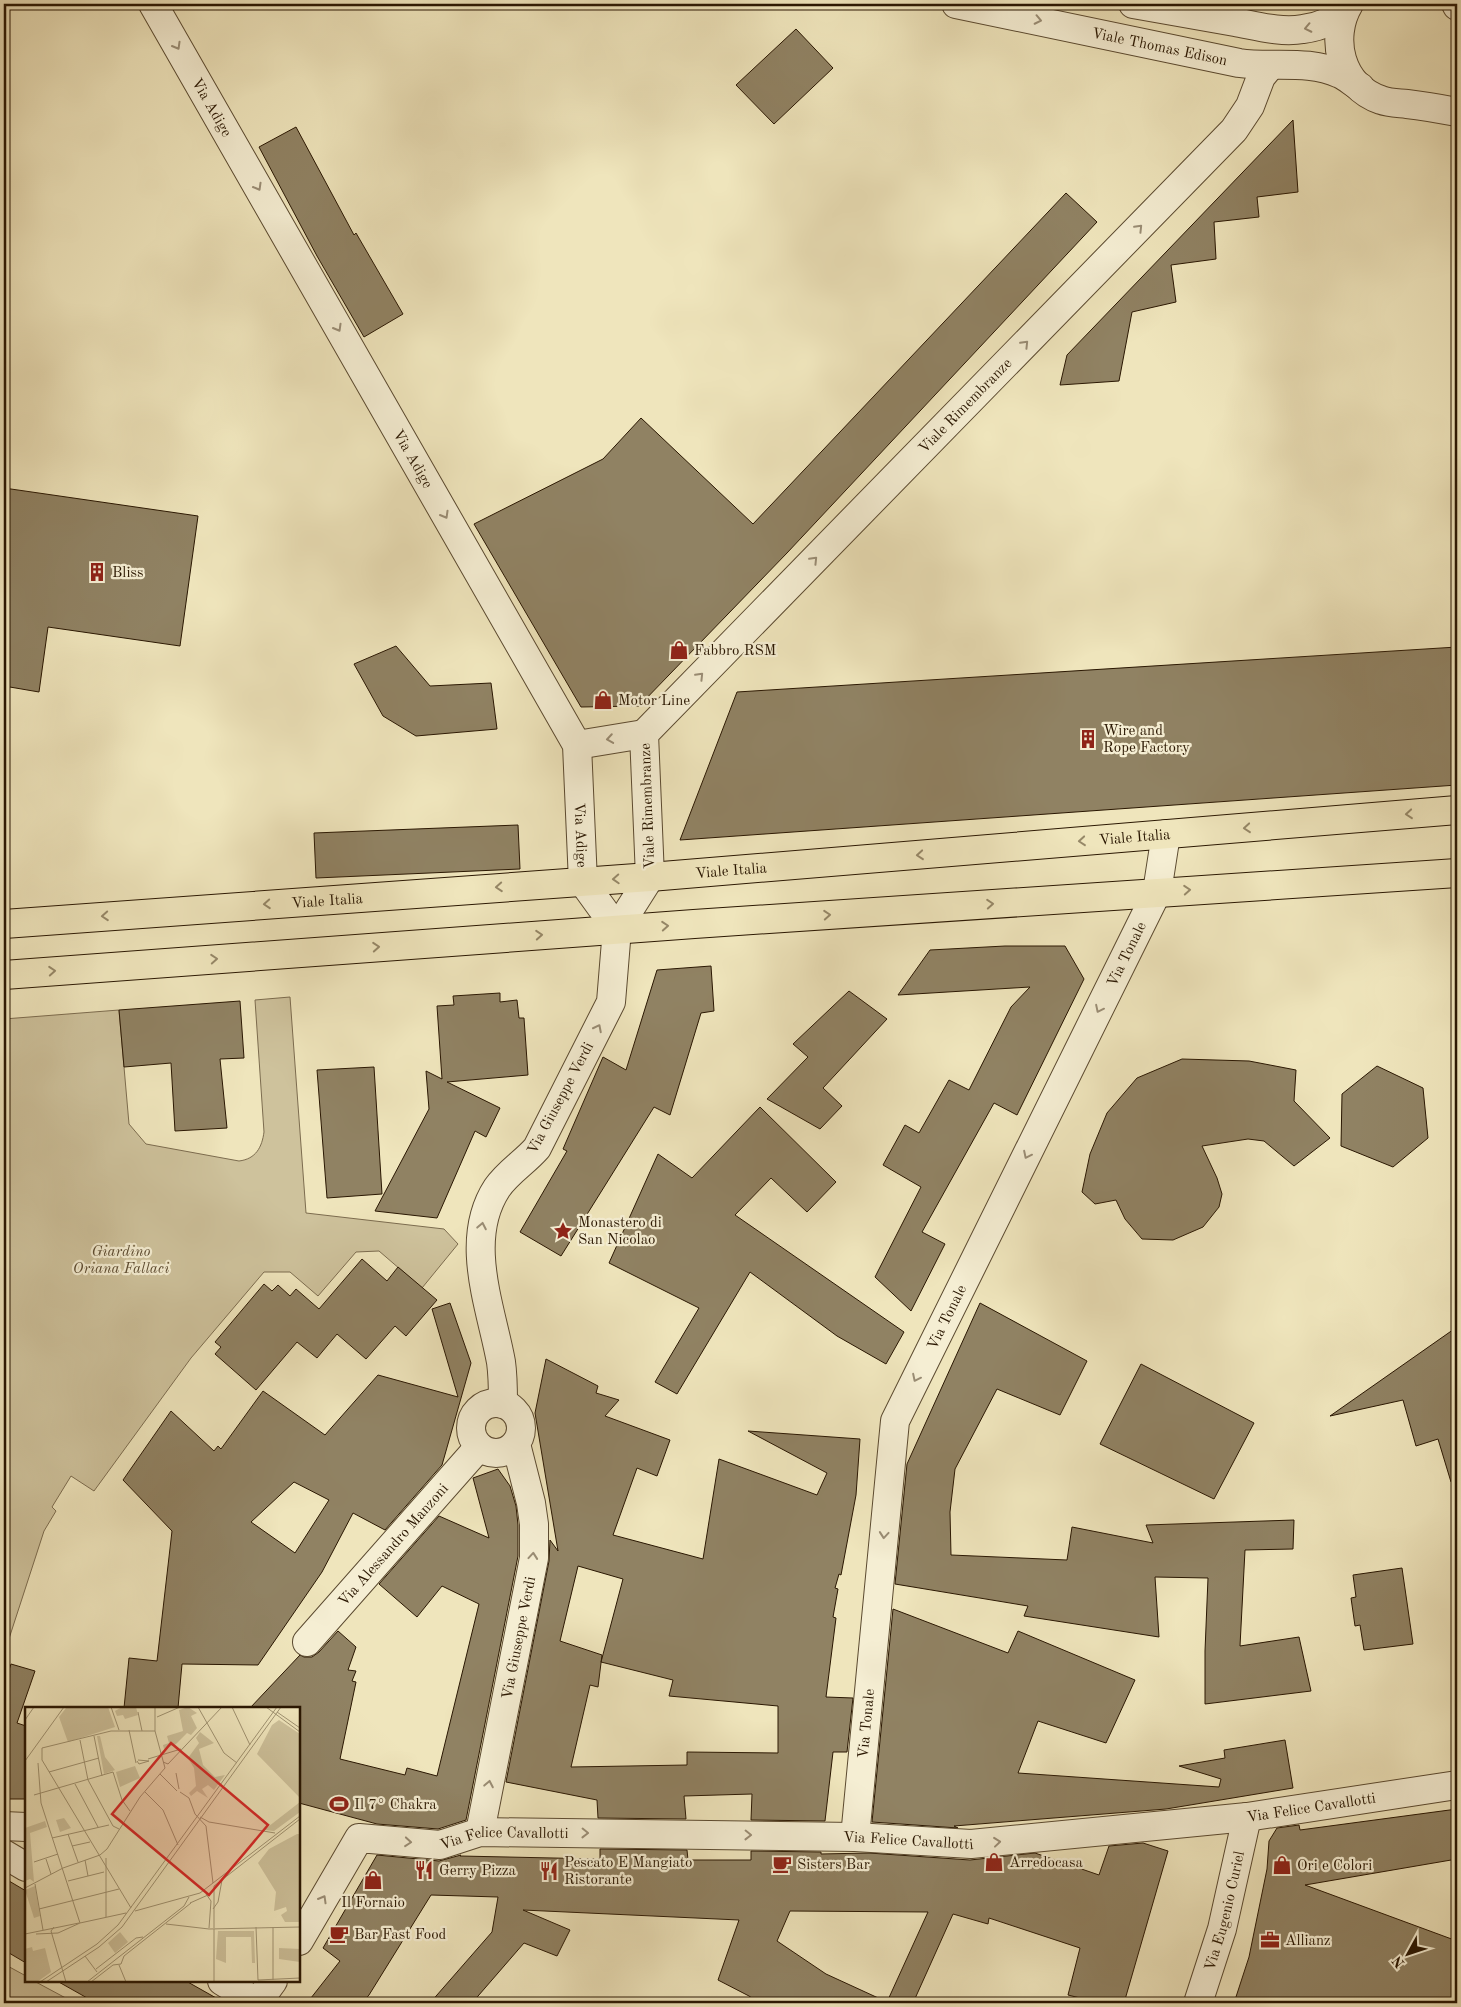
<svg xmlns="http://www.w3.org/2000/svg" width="1461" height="2007" viewBox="0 0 1461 2007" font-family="'Old Standard TT',serif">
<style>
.green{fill:#cec29c;stroke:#7c6c4f}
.building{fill:#908263;stroke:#2a1702;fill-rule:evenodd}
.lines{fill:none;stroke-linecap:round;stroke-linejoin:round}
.minor-casing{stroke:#5b4a30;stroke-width:30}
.tertiary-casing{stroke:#5b4a30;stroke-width:30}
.primary-casing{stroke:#2a1702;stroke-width:30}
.minor{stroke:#f5eed3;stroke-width:28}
.tertiary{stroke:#f5eed3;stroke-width:28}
.primary{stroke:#efe5bc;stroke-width:28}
.oneway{stroke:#9a8d75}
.oneway2{stroke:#968868}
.labels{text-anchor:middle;stroke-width:4.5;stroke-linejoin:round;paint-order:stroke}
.street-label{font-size:15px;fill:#2a1702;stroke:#f5eed3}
.poi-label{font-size:15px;fill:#2a1702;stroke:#f5eed3;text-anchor:start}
.park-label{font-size:15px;font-style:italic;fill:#5b4a30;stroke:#f5eed3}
.inset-road{fill:none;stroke:#a09372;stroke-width:1}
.view{fill:#d62828;fill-opacity:0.15;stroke:#d62828;stroke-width:2.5}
.inset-edge{fill:none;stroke:#2a1702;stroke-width:2.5}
</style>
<rect width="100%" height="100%" fill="#efe5bc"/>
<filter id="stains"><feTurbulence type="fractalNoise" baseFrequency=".004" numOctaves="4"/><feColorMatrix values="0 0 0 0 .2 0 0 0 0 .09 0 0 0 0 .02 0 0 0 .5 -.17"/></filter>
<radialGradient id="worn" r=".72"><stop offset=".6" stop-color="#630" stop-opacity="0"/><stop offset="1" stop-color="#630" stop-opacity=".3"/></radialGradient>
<g class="green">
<path d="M290,997L306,1213L444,1229L458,1244L422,1288L379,1251L356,1252L318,1296L290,1272H264L191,1358L94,1491L71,1476L52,1507L56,1511L44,1531L4,1654V1019L119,1010L129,1124L146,1144L239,1161C256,1159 262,1147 264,1132L255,1000Z"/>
<polygon points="4,1964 26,1976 26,1981 34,1981 75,2003 4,2003"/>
</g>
<g class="building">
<polygon points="796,29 833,68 774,124 736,85"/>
<polygon points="1293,120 1298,192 1257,197 1259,217 1214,222 1216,259 1171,265 1176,302 1132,312 1119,381 1060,385 1067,355"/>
<polygon points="296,127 354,235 356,233 403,314 364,337 317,256 259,147"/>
<polygon points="1066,193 1097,222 787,553 639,706 581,707 474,524 603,459 641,418 753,524"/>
<polygon points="4,488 198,516 180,646 48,627 39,692 4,686"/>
<polygon points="396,646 430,686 491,683 497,729 416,736 383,716 354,664"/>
<polygon points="1457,647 1457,785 680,840 737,692"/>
<polygon points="518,825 520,869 316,878 314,833"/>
<polygon points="1005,946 1065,946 1084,979 1017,1115 994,1103 922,1232 945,1244 911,1311 875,1277 921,1187 883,1165 905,1125 919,1133 949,1080 969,1090 1011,1007 1030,987 898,995 930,950"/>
<polygon points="711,966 714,1011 701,1013 670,1115 654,1107 561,1256 520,1232 567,1151 563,1149 603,1057 626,1070 657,970"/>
<polygon points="849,991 887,1019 823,1088 842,1106 820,1129 767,1099 808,1057 793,1044"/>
<polygon points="500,993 500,1002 517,1000 519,1018 524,1018 528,1075 447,1082 500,1108 486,1137 475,1131 437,1218 375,1211 429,1109 426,1071 442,1079 437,1006 454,1005 453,996"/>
<polygon points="240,1001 244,1058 220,1059 227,1128 175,1131 171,1063 124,1067 119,1010"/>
<polygon points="1182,1059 1249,1061 1296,1070 1294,1101 1330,1138 1294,1166 1264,1141 1248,1139 1202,1146 1217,1178 1222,1194 1219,1207 1203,1227 1173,1240 1142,1239 1125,1219 1116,1200 1095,1204 1082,1192 1090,1154 1107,1113 1137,1078"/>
<polygon points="1377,1066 1423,1088 1428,1138 1393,1167 1341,1146 1342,1094"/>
<polygon points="374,1067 382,1194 327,1198 317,1070"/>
<polygon points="760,1107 836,1182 807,1212 771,1178 735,1215 904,1332 886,1364 837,1336 750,1272 677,1394 655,1382 699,1308 609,1263 658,1154 692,1178"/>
<polygon points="362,1259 387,1281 398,1267 437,1300 406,1336 395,1326 366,1359 337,1334 317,1358 297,1342 256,1390 215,1354 221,1347 215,1342 264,1284 272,1291 278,1285 290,1296 296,1289 319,1309"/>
<path d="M450,1303L471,1363L442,1465L385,1530L353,1513L322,1572L258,1665L182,1664L178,1708H124L129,1658L157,1661L172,1531L123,1480L171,1411L214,1451L218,1446L221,1449L263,1391L325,1435L378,1375L458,1397L432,1309ZM294,1482L329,1500L295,1553L251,1522Z"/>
<polygon points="980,1303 1087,1361 1060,1415 997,1389 955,1469 950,1512 951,1555 1067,1560 1072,1527 1153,1543 1146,1525 1294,1520 1293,1549 1245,1550 1240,1646 1299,1637 1311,1691 1205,1704 1205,1651 1208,1578 1155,1577 1159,1637 1024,1616 1028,1606 895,1584 907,1464"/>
<polygon points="1457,1327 1457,1481 1451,1482 1438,1439 1416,1446 1403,1400 1330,1416"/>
<path d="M546,1359L598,1386L596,1393L619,1400L605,1416L670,1440L657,1476L637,1468L613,1535L703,1559L719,1459L817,1495L827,1473L748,1431L860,1439L856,1495L841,1575L839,1574L835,1588L838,1589L833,1617L836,1618L826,1697L853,1698L847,1752H833L825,1821L751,1820L752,1794L684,1796L686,1819L598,1818L597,1800L506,1782L549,1561L550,1540L558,1551L535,1413ZM578,1566L623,1579L601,1662L673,1680L669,1696L778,1706V1753L687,1752V1765L571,1767L590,1685L598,1687L602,1655L560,1641Z"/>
<polygon points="1141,1364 1254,1423 1214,1499 1100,1444"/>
<polygon points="498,1469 510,1486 516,1506 518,1525 518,1556 466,1820 438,1829 377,1824 299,1803 299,1708 250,1708 300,1655 304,1657 312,1657 319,1652 338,1631 356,1647 348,1670 356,1671 352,1681 356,1682 340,1759 405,1775 407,1768 437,1776 479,1604 442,1586 417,1617 379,1584 439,1516 489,1538 473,1478"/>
<polygon points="1402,1568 1413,1644 1364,1650 1360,1625 1355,1626 1351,1598 1356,1597 1353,1575"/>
<polygon points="893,1609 1008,1653 1018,1631 1135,1680 1106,1743 1038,1721 1018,1773 1219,1787 1221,1779 1179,1766 1225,1758 1224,1750 1285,1740 1293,1788 1166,1809 954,1826 958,1828 872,1822"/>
<polygon points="11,1664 35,1671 17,1723 26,1726 26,1799 4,1799 4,1685"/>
<polygon points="1457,1809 1457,1859 1305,1885 1457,1941 1457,2003 1234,2003 1249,1957 1267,1869 1269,1841 1277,1828 1299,1825 1300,1830"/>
<path d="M1143,1843L1168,1851L1124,2003H1100L1068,1995L1080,1948L989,1918L988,1924L953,1914L913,2003H759L749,1996L718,1980L739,1920L523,1910L570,1930L557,1956L524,1943L472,2003H430L492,1932L498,1897L431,1895L369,1995L362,2003H307L340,1961L323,1948L377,1855L439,1861L461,1855L460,1856L600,1859V1849L687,1850L688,1860H751V1851L821,1852V1854L869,1853L970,1860L1035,1853L1099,1875L1109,1846ZM790,1911L928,1912L887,2002L826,1974L777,1941Z"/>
<polygon points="4,1878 26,1891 26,1963 4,1950"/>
<polygon points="57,1981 186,1981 225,2003 96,2003"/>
</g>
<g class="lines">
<g class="minor-casing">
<g id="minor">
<path id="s1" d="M153,4L577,745L583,882L617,929L611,1002L537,1148C525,1162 508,1172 497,1188C463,1240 491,1307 501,1362C503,1376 503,1390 503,1404"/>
<polyline points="577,745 644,734"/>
<circle cx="496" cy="1428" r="25"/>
<path id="s2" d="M307,1642L479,1447"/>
<polyline points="4,1826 26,1827"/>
<path id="s3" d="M480,1832L534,1558V1524L531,1503L516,1444"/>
<path id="s4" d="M855,1837L895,1421L1157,892L1166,834"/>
<polyline points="4,1854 26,1867"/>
<path id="s5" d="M299,1941L359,1838L440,1845L480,1832L855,1837L971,1844L1247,1817L1457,1785"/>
<polyline points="222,1981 258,2003"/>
<polyline points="257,2003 273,1981"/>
<path id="s6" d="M1198,2003L1222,1929L1247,1817"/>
</g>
</g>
<g class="tertiary-casing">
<g id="tertiary">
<path id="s7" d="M956,4L1239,63C1272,68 1308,59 1340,74C1347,77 1353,83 1360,87"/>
<path d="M1133,4C1167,10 1201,16 1235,22C1257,26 1281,33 1303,29C1322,27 1337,19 1348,4"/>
<path d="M1349,4C1329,38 1340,86 1381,100C1389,103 1398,103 1407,104C1424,106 1441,109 1457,112"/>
<polyline points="1456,4 1457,6"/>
<path id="s8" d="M617,929L650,877L644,734L1234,130L1250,106L1261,77L1270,66"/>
</g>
</g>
<g class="primary-casing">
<g id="primary">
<path id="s9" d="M4,924L650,877L1457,810"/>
<polyline points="4,975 694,924 1457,873"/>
</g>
</g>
<use href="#minor" class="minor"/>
<use href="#tertiary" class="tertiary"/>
<use href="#primary" class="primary"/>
</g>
<defs><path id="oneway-chevron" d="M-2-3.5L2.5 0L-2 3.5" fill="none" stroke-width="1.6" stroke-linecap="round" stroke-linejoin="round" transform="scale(1.25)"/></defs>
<g class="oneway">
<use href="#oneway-chevron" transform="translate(1038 20) rotate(12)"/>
<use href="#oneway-chevron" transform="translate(1308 28) rotate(168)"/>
<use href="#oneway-chevron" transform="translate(177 46) rotate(60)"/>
<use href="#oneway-chevron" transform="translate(258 187) rotate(60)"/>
<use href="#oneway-chevron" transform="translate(1139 228) rotate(-46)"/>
<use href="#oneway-chevron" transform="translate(338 328) rotate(60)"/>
<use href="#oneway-chevron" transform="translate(1025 344) rotate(-46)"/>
<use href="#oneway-chevron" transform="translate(445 515) rotate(60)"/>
<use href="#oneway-chevron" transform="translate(814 560) rotate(-46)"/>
<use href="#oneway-chevron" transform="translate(700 676) rotate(-46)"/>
<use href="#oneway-chevron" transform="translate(610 739) rotate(171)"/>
<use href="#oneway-chevron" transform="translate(1099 1009) rotate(116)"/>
<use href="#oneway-chevron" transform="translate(598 1028) rotate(-63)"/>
<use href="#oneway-chevron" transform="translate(1027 1155) rotate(116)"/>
<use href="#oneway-chevron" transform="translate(482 1226) rotate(-79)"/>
<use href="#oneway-chevron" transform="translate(916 1378) rotate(116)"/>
<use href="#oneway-chevron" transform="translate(884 1535) rotate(95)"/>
<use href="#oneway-chevron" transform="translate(533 1556) rotate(-85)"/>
<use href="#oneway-chevron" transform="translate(489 1784) rotate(-79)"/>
<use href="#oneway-chevron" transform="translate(585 1833) rotate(1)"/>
<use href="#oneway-chevron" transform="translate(748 1835) rotate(1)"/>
<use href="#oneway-chevron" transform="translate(408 1842) rotate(5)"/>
<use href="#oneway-chevron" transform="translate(997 1842) rotate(-6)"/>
<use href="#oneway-chevron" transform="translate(323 1899) rotate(-60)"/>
</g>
<g class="oneway2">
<use href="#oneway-chevron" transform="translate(1409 814) rotate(175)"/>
<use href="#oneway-chevron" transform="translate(1247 828) rotate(175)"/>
<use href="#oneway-chevron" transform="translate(1082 841) rotate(175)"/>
<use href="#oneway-chevron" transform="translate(920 855) rotate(175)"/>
<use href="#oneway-chevron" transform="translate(616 879) rotate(177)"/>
<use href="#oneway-chevron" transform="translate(499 887) rotate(176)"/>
<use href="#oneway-chevron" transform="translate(1187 890) rotate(-4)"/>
<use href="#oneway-chevron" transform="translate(267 904) rotate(176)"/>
<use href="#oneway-chevron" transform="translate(990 904) rotate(-4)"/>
<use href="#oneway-chevron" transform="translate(827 915) rotate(-4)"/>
<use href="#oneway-chevron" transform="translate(105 916) rotate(176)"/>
<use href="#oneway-chevron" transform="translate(665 926) rotate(-4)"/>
<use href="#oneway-chevron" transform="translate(539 935) rotate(-4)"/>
<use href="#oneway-chevron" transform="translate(376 947) rotate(-4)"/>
<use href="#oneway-chevron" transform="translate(214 959) rotate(-4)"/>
<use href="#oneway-chevron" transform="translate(52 971) rotate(-4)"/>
</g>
<defs>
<g id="building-bare" transform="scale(1.5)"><path d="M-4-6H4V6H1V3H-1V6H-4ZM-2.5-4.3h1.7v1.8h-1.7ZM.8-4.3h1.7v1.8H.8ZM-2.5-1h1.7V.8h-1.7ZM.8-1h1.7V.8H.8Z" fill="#8f2418" stroke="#f5eed3" stroke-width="2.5" paint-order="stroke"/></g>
<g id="shop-bare" transform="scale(1.5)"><path d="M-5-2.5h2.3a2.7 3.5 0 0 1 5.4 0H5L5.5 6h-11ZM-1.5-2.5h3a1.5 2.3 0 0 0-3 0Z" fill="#8f2418" stroke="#f5eed3" stroke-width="2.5" paint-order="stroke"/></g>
<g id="sight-bare" transform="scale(1.5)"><path d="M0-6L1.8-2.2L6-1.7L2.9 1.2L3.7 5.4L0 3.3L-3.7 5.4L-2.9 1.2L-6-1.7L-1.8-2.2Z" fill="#8f2418" stroke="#f5eed3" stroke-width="2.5" paint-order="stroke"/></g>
<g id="stadium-bare" transform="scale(1.5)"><path d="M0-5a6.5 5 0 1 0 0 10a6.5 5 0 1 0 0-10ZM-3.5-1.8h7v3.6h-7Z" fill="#8f2418" stroke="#f5eed3" stroke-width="2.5" paint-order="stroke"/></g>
<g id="cafe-bare" transform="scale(1.5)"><path d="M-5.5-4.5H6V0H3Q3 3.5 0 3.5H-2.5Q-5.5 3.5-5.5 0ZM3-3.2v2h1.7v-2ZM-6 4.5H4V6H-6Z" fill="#8f2418" stroke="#f5eed3" stroke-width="2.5" paint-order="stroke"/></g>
<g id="restaurant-bare" transform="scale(1.5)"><path d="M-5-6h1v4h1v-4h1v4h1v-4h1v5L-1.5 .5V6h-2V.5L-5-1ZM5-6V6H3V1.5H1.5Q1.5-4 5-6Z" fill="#8f2418" stroke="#f5eed3" stroke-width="2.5" paint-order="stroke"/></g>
<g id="office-bare" transform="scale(1.5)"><path d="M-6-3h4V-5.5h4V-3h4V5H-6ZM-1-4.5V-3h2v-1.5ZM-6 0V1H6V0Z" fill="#8f2418" stroke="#f5eed3" stroke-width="2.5" paint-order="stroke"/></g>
</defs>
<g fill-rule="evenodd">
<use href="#building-bare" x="97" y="572"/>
<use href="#shop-bare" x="679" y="650"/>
<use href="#shop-bare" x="603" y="700"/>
<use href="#building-bare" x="1088" y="739"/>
<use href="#sight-bare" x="563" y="1231"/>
<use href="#stadium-bare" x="339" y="1804"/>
<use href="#shop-bare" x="994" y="1862"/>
<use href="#cafe-bare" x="782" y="1864"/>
<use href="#shop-bare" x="1282" y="1865"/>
<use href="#restaurant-bare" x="424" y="1870"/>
<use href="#restaurant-bare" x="549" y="1871"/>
<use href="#shop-bare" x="373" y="1880"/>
<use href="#cafe-bare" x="339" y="1934"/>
<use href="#office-bare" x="1270" y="1940"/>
</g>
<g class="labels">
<g class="street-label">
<text dy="5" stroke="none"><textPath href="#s7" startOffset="208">Viale Thomas Edison</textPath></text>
<text dy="5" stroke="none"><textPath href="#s1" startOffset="119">Via Adige</textPath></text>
<text dy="5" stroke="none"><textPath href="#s8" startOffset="664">Viale Rimembranze</textPath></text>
<text dy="5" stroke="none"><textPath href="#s1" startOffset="524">Via Adige</textPath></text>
<text transform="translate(647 806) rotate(-92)" y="5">Viale Rimembranze</text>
<text dy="5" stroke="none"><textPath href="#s1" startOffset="944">Via Adige</textPath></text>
<text dy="5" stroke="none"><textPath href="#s9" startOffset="1134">Viale Italia</textPath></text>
<text dy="5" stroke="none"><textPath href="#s9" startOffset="729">Viale Italia</textPath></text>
<text dy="5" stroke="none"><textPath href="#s9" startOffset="324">Viale Italia</textPath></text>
<text dy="5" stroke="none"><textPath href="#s4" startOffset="939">Via Tonale</textPath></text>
<text transform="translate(560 1098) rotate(-62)" y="5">Via Giuseppe Verdi</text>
<text dy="5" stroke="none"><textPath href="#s4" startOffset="534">Via Tonale</textPath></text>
<text dy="5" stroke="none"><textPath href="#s2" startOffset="130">Via Alessandro Manzoni</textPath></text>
<text dy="5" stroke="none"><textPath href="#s3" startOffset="198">Via Giuseppe Verdi</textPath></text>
<text dy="5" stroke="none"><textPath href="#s4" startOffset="114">Via Tonale</textPath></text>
<text dy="5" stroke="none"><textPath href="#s5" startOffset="1076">Via Felice Cavallotti</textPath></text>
<text dy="5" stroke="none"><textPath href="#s5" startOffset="266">Via Felice Cavallotti</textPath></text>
<text dy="5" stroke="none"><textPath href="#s5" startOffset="671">Via Felice Cavallotti</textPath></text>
<text dy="5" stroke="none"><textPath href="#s6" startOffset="96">Via Eugenio Curiel</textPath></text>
</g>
<g class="poi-label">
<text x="112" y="577">Bliss</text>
<text x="694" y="655">Fabbro RSM</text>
<text x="618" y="705">Motor Line</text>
<text x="1103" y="735">Wire and<tspan x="1103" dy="17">Rope Factory</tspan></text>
<text x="578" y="1227">Monastero di<tspan x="578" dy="17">San Nicolao</tspan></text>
<text x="354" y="1809">Il 7° Chakra</text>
<text x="564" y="1867">Pescato E Mangiato<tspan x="564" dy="17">Ristorante</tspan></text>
<text x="1009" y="1867">Arredocasa</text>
<text x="797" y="1869">Sisters Bar</text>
<text x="1297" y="1870">Ori e Colori</text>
<text x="439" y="1875">Gerry Pizza</text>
<text x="373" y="1907" text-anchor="middle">Il Fornaio</text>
<text x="354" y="1939">Bar Fast Food</text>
<text x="1285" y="1945">Allianz</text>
</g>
<g class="park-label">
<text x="121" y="1256">Giardino<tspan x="121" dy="17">Oriana Fallaci</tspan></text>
</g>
</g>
<g transform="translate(25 1707)">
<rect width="275" height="275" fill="#efe5bc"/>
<path d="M83,0L90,20L43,35L34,10L41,1ZM97,0H111L113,8L100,12L98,8L92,9L90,4ZM163,0L172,6L166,9L172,21L166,28L162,26L151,37L139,42L138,38L144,36L142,29L158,24L154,3ZM254,13L275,27V91L232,47L247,18ZM175,25L189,36L174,42L178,58L190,70L200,68L189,83L183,78L177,82L183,91L172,84L166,89L164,86L171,79L169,61L163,51L174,36L171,31ZM72,29H75L80,50L90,63L79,67ZM110,59L115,71L95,80L91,65ZM275,95V105L249,124L239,123ZM39,111L46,121L35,125L31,113ZM20,114L22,120L5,126L9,175L5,172L0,174V121ZM272,127H275V215H260L256,208L262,204L261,200L249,204L251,185L233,156L244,142ZM10,179L15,209L9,211L0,183ZM193,224H229L230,256H227L226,230H201V256L191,252ZM95,225L103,235L90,246L83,236ZM7,240L8,244L20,241L26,265L12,275H0V242ZM254,241L275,242V255L254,252Z" fill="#cec29c"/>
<path class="inset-road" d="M86,0L94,23M173,0L199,46L212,56M207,0L225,38M241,0L275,25M113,5L117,24M252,5L275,21M132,10L155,0M0,13L9,0M104,23L111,56M69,29L77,69M55,33L63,73L88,119L94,122M17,41V53L106,201M17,41L86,24H130M123,52L156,42M0,54L39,0M112,54L114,57L124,54L113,53M138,55L143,57L197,0M13,56L16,96L55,216M24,65L74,51M151,66L154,82M135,67L152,84M50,77L73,120M120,85L138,103L153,138M155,85L164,91L170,107L181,119L188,176M9,88L88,65L97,93L105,104M175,110L184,115L250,126M43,127L53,155M27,131L84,118M47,139L65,135M81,151V210M21,152L26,167M60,153L63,169M9,155L33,147M43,174L79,165M10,177L18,223M0,181L38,161L75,148L82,142L115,90L140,61L130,24V0M181,187L186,194L184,221M165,196L183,188M14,202L94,182M188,202L193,195L197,173M110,204L175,186L275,109M141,217L184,222M29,220L26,224L41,275M231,220L233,273L275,271M248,220V273M189,221V179L275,112M184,222L275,220M189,222V275M0,227L54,216M11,227L33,226L55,216L101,206M60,249L72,265M94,258L101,275M71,262L111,231L118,230M15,275L72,237L93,218L252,0M21,275L74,240L97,220L256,0M62,275L159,199L164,190M66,275L88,258L96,257L99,249L166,196"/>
<path class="view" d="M146,36L243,118L184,188L87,107Z"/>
<rect width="275" height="275" class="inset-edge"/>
</g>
<rect width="1461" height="2007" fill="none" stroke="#efe5bc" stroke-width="20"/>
<rect x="5" y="5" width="1451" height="1997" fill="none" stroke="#2a1702" stroke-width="2.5"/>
<rect x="10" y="10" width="1441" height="1987" fill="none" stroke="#2a1702"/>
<g transform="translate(1408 1954) rotate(230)" stroke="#f5eed3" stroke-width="4" paint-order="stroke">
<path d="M0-4L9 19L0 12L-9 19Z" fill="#2a1702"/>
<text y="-8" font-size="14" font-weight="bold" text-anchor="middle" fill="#2a1702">N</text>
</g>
<rect width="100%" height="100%" filter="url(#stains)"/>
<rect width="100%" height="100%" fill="url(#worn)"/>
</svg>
